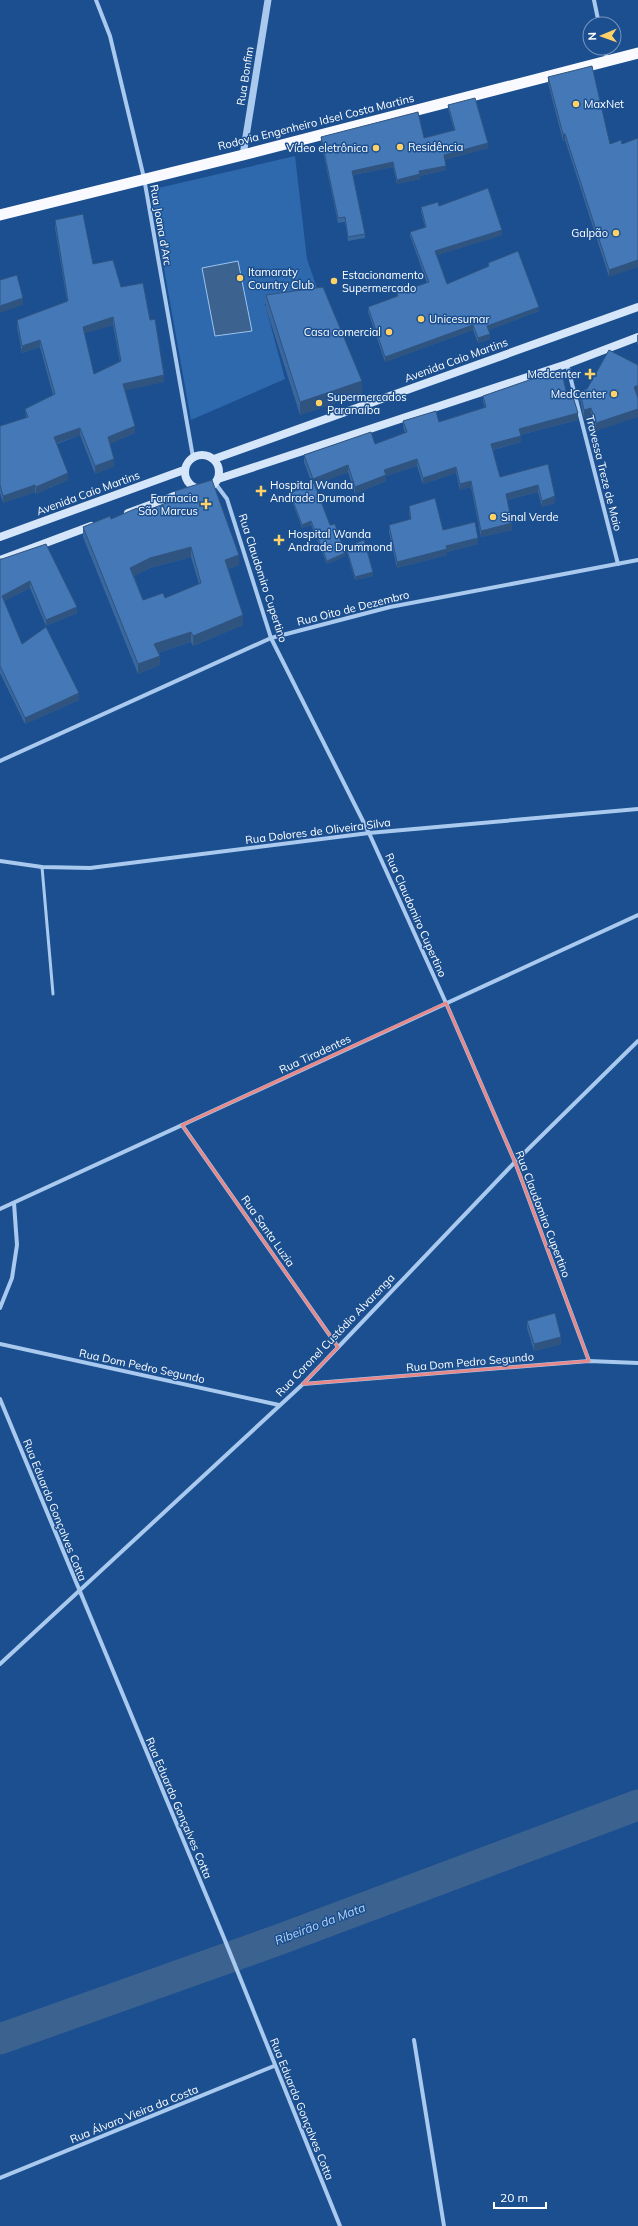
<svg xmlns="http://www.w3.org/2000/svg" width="638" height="2226" viewBox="0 0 638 2226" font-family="Mulish,sans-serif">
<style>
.green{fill:#2e69ad}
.water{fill:#3c6290;stroke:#9cc4f0}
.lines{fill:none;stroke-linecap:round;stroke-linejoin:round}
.river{stroke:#3c6290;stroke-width:31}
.service{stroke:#a9c9ee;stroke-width:3}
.minor{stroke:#a9c9ee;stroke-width:4}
.tertiary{stroke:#a9c9ee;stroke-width:7}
.secondary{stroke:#d6e6fa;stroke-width:8}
.trunk{stroke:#f8faff;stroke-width:11}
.wall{fill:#3a679d;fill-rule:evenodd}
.shaded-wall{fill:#305480}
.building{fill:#4478b7;stroke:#305480;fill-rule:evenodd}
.marked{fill:none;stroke:#e88989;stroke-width:3;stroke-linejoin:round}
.poi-dot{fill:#ffd166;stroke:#1b4f8f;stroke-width:1.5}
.labels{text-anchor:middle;stroke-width:3;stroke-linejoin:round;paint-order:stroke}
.street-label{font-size:11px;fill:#fff;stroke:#1b4f8f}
.poi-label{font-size:11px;fill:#fff;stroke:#1b4f8f;text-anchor:start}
.water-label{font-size:12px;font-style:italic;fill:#b5d3f5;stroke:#1b4f8f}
</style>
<rect width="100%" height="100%" fill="#1b4f8f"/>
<polygon class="green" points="295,156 307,259 320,297 265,304 285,379 191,420 150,190"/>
<polygon class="water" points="238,261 252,331 215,336 202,268"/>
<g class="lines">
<polyline class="river" points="0,2039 278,1940 638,1805"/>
<polyline class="service" points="42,867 53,994"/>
<g class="minor">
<polyline points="96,0 110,36 144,178 193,457"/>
<polyline points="594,0 599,24"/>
<polyline points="605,48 607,60"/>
<polyline points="567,364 618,564"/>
<polyline points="215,483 227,499 271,638 369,833 446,1003 515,1162 589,1361"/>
<polyline points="0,761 271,638 390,607 638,560"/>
<polyline points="0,861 42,867 90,868 369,833 638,809"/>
<polyline points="182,1125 338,1347"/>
<polyline points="0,1209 638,915"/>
<polyline points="0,1308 12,1278 17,1245 14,1203"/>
<polyline points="0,1344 279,1405"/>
<polyline points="303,1384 589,1361 638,1363"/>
<polyline points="0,1399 224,1938 340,2226"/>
<polyline points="0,1664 303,1384 515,1162 638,1041"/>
<polyline points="414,2040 444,2226"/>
<polyline points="0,2178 274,2066"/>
</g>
<polyline class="tertiary" points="243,155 268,0"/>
<g class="secondary">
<circle cx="202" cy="472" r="17"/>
<polyline points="214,459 638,307"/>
<polyline points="218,479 567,364 638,337"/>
<polyline points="128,513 185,492"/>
<polyline points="0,537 184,470"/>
<polyline points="0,560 91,526"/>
</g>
<polyline class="trunk" points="0,215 243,155 638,53"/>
</g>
<g class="wall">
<polygon points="548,77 610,144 609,277 565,140 563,141 548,83"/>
<polygon points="448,105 488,148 444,160 446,170 420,176 420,179 397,184 393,167 353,175 365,234 365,238 348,241 345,222 338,223 321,142 321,137 424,138 454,130 448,109"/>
<polygon points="439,206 502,235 437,255 447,284 488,267 488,263 539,311 489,330 490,339 478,343 473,330 385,362 368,312 368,307 397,296 397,293 427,283 410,236 410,232 425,227 421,212 421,207"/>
<path d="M55,220L93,264L121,287L150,320L164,382L125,390L135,433L109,444L114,466L95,474L80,435L57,444L68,480L36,494L35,492L3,503L0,493V426L26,418L25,409L53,395L40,347L22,353L17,327V320L67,301L55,228ZM113,325L120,362L94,374L84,333Z"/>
<polygon points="266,295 362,394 300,415 266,308"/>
<polygon points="637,335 638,335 638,346 637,343"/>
<polygon points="638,365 638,393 636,394 596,431 591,416 584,418 580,400 580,392"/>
<polygon points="483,396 568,399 578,420 520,435 521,442 493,450 500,477 548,464 555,503 542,507 538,492 507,500 512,530 481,537 471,487 460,490 456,473 423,484 417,466 386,476 386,481 355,494 348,472 314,485 330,525 345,556 327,564 311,525 302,528 290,496 290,493 312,484 304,462 304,455 375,444 405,433 403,427 403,421 439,422 485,408 483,402"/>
<path d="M175,491L239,565L228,569L243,625L193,646L191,642L158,653L160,665L138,674L83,537V527L140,513L175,500ZM191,557L199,584L165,598L143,600L134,576L150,568Z"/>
<polygon points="409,506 443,530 478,544 447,552 447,555 397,568 389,532 389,525 410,519 409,512"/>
<polygon points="346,547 373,576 355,580 346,550"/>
<polygon points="0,559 77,613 46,626 30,588 4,601 22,644 79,700 25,724 0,673"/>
<polygon points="527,1321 561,1344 534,1351 527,1328"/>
</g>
<g class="shaded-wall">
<polygon points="563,134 565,134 565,140 563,141"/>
<polygon points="488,143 488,148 444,160 444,155"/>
<polygon points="393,162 393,167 352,175 352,171"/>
<polygon points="446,166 446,170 420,176 420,179 397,184 397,180 419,171"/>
<polygon points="502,230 502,235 435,256 435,251"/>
<polygon points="638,260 638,267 609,277 609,270"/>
<polygon points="23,298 23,305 0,313 0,306"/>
<polygon points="539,307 539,311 487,331 487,326"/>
<polygon points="113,317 113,325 83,334 83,327"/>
<polygon points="473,325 473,330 385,362 385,357"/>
<polygon points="490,334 490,339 478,343 478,338"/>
<polygon points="40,340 40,347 22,353 22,346"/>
<polygon points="164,375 164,382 123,391 123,384"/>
<polygon points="362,381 362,394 300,415 300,402"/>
<polygon points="638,385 638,393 634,395 634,387"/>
<polygon points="591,408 591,416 584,418 584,410"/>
<polygon points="638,409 638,417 596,431 596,423"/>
<polygon points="578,413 578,420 519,435 519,429"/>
<polygon points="135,426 135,433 108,445 108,437"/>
<polygon points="80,428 80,435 54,444 54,437"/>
<polygon points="521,436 521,442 491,450 491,444"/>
<polygon points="114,459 114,466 95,474 95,466"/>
<polygon points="417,459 417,466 386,476 386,481 355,494 355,487 384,470"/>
<polygon points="348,465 348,472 313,486 313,479"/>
<polygon points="456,467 456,473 423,484 423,478"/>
<polygon points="68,473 68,480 36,494 36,487"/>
<polygon points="471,481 471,487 460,490 460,484"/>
<polygon points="35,485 35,492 3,503 3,496"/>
<polygon points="538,485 538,492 506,500 506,494"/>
<polygon points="555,496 555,503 542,507 542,501"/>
<polygon points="311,521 311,525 302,528 302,525"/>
<polygon points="512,523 512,530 481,537 481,531"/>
<polygon points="478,538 478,544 447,552 447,555 397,568 397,562 446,546"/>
<polygon points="191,547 191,557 150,568 130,578 130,568 150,558"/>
<polygon points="345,553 345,556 327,564 327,561"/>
<polygon points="239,555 239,565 225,570 225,560"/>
<polygon points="373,572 373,576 355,580 355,577"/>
<polygon points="30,581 30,588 2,602 2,596"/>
<polygon points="77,607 77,613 46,626 46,620"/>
<polygon points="243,615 243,625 193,646 193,636"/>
<polygon points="191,632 191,642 154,654 154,644"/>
<polygon points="160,656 160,665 138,674 138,664"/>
<polygon points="79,693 79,700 25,724 25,718"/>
<polygon points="561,1337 561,1344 534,1351 534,1344"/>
</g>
<g class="building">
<polygon points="592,66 610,144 621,140 622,144 638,138 638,260 609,270 565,134 563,134 548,77"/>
<polygon points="475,98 488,143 444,155 446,166 419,171 420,174 397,180 393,162 352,171 365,234 348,237 345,217 338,218 321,137 418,112 424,138 455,130 448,105"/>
<polygon points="488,188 502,230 435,251 447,284 489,266 488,263 518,251 539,307 487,326 490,334 478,338 473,325 385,357 368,307 398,296 397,293 429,282 410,232 426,227 421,207 438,202 439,206"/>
<path d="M83,214L93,264L113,260L121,287L143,283L150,320L155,319L164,375L123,384L135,426L108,437L114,459L95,466L80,428L54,437L68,473L36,487L35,485L3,496L0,485V426L28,417L25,409L55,394L40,340L22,346L17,320L68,301L55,220ZM113,317L121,361L94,374L83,327Z"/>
<polygon points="17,275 23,298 0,306 0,280"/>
<polygon points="323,287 362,381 300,402 266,295"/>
<polygon points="609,350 638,365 638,385 634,387 638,398 638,409 596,423 591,408 584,410 580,392 587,389"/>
<polygon points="561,369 568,399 573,397 578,413 519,429 521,436 491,444 500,477 548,464 555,496 542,501 538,485 506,494 512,523 481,531 471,481 460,484 456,467 423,478 417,459 384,470 386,475 355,487 348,465 313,479 304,455 371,432 375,444 407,432 403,421 436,411 439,422 486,407 483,396"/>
<path d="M212,480L239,555L225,560L243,615L193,636L191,632L154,644L160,656L138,664L83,527L110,516L111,519L137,508L140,513L177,499L175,491ZM191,547L201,583L165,598L163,593L143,600L130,568L150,558Z"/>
<polygon points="314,483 330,525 335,524 345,553 327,561 311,521 302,525 290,493"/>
<polygon points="435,498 443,530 475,522 478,538 446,546 447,549 397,562 389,525 411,519 409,506"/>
<polygon points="364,540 373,572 355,577 346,547"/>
<polygon points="46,544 77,607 46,620 30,581 2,596 22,644 46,627 79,693 25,718 0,666 0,559 2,559"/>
<polygon points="555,1313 561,1337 534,1344 527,1321"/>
</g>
<path class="marked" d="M446,1003L515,1162L589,1361L303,1384L338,1347L182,1125Z"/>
<g class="poi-dot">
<circle cx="576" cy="104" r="4"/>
<circle cx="400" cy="147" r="4"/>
<circle cx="376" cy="148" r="4"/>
<circle cx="616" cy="233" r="4"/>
<circle cx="240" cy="278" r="4"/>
<circle cx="334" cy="281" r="4"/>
<circle cx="421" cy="319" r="4"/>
<circle cx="389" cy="332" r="4"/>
<path d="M588 368h4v4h4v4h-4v4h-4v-4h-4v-4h4z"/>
<circle cx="614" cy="394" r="4"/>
<circle cx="319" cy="403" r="4"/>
<path d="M259 485h4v4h4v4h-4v4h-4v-4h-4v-4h4z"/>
<path d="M204 498h4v4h4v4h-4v4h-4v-4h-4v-4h4z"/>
<circle cx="493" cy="517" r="4"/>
<path d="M277 534h4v4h4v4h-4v4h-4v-4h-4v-4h4z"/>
</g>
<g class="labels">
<g class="street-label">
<text transform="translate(245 76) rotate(-81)" y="4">Rua Bonfim</text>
<text transform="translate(316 122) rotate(-14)" y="4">Rodovia Engenheiro Idsel Costa Martins</text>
<text transform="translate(161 225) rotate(80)" y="4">Rua Joana d'Arc</text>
<text transform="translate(456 360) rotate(-20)" y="4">Avenida Caio Martins</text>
<text transform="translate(604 473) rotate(76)" y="4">Travessa Treze de Maio</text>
<text transform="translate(88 493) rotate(-20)" y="4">Avenida Caio Martins</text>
<text transform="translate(263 578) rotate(72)" y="4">Rua Claudomiro Cupertino</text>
<text transform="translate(353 608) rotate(-14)" y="4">Rua Oito de Dezembro</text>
<text transform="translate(318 831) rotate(-7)" y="4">Rua Dolores de Oliveira Silva</text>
<text transform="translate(416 915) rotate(66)" y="4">Rua Claudomiro Cupertino</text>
<text transform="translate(315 1054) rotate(-25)" y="4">Rua Tiradentes</text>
<text transform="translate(543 1214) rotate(69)" y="4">Rua Claudomiro Cupertino</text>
<text transform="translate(268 1231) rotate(55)" y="4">Rua Santa Luzia</text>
<text transform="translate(335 1335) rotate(-46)" y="4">Rua Coronel Custódio Alvarenga</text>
<text transform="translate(470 1362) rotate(-5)" y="4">Rua Dom Pedro Segundo</text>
<text transform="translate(142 1366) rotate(12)" y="4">Rua Dom Pedro Segundo</text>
<text transform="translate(55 1510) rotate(68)" y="4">Rua Eduardo Gonçalves Cotta</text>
<text transform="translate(179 1808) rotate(67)" y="4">Rua Eduardo Gonçalves Cotta</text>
<text transform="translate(302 2109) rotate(68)" y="4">Rua Eduardo Gonçalves Cotta</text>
<text transform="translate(134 2114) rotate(-22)" y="4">Rua Álvaro Vieira da Costa</text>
</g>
<g class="poi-label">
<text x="584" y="108">MaxNet</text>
<text x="408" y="151">Residência</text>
<text x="368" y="152" text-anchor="end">Vídeo eletrônica</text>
<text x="608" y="237" text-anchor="end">Galpão</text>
<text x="248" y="276">Itamaraty<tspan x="248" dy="13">Country Club</tspan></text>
<text x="342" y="279">Estacionamento<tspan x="342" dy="13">Supermercado</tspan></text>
<text x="429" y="323">Unicesumar</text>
<text x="381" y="336" text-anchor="end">Casa comercial</text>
<text x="581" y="378" text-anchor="end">Medcenter</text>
<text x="606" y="398" text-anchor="end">MedCenter</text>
<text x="327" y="401">Supermercados<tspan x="327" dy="13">Paranaíba</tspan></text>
<text x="270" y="489">Hospital Wanda<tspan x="270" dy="13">Andrade Drumond</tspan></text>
<text x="198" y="502" text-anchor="end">Farmacia<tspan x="198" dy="13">São Marcus</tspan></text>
<text x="501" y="521">Sinal Verde</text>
<text x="288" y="538">Hospital Wanda<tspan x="288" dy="13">Andrade Drummond</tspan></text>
</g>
<g class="water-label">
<text transform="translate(320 1924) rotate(-21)" y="4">Ribeirão da Mata</text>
</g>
</g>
<g transform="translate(602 36) rotate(268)"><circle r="19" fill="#1b4f8f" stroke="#7695bc"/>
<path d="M0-3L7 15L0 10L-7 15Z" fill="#ffd166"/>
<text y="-6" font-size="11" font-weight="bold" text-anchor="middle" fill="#ffffff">N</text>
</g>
<path d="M494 2202v6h52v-6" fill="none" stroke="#ffffff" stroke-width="2"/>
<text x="500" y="2202" font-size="12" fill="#ffffff" stroke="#1b4f8f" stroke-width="3" paint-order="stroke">20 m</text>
</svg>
